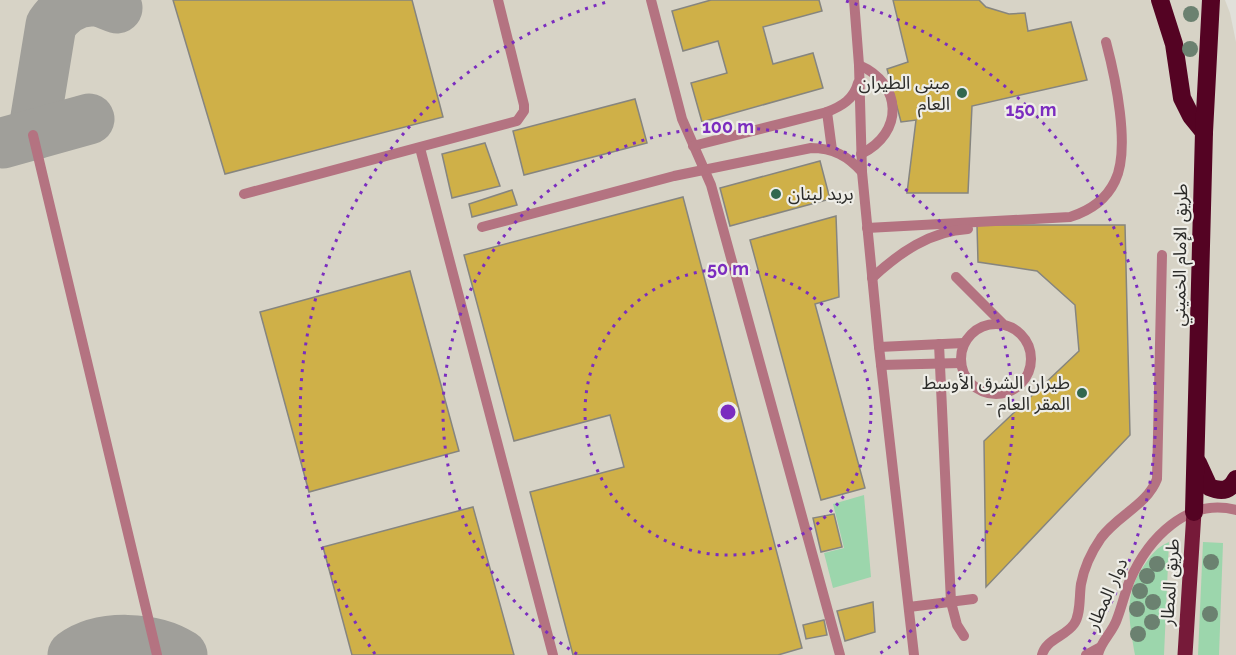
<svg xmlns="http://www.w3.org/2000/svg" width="1236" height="655" viewBox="0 0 1236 655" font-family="Raleway,'Noto Sans Arabic',sans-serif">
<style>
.built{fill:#d7d3c6}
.green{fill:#9cd6ac}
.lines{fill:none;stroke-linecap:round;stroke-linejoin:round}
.taxiway{stroke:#a09f9a;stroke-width:51}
.building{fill:#cfb048;stroke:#86857f;stroke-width:1.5}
.lane{stroke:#b47381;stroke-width:10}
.primary{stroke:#761a39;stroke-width:15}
.highway{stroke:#540323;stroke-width:18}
.tree{fill:#6b8170}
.ring{fill:none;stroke:#7b2cbf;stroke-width:3;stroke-dasharray:3 6}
.poi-dot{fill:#32684e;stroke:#eeede7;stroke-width:2}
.labels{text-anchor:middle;stroke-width:4.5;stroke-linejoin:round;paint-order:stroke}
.poi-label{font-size:18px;fill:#2b2b29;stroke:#eeede7;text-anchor:end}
.street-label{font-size:18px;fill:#2b2b29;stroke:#eeede7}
.centre{fill:#7b2cbf;stroke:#eeede7;stroke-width:3}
.ring-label{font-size:18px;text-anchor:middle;font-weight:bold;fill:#7b2cbf;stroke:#eeede7;stroke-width:4.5;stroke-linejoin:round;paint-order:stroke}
</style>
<rect width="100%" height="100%" fill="#e1e0da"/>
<polygon class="built" points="0,0 1225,0 1230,13 1236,42 1236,655 0,655"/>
<g class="green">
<polygon points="864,495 871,577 833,588 824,553 844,548 833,504"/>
<path d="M1169,542L1164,655H1135C1129,619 1123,595 1145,564C1152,554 1157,547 1169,542Z"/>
<polygon points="1203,542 1223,543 1219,655 1198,655"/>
</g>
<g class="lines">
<g class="taxiway">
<path d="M33,135L51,25C61,10 75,0 94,1C102,1 110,6 117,8"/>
<polyline points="3,143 89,119"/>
<path d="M73,655C101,634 154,637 182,655"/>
</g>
</g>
<g class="building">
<polygon points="173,0 412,0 443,117 225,174"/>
<polygon points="711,0 819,0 822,11 763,27 773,64 813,53 823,88 702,122 691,83 727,73 718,41 683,51 672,11"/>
<polygon points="893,0 979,0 986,7 1009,14 1025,13 1028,31 1071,22 1087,80 972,106 968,193 907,193 916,120 901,122 887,69 908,62"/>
<polygon points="635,99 647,143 524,175 513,131"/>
<polygon points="485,143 500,186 452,198 442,154"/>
<polygon points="820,161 830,199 730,226 720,188"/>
<polygon points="512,190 517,205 472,217 469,204"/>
<polygon points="683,197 802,648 778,655 573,655 530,492 624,467 610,415 514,441 464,255"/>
<polygon points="836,216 839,297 815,304 865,488 821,500 750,240"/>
<polygon points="977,225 1125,225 1130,435 986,587 984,441 1079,351 1075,305 1037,271 978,262"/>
<polygon points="410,271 459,451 309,492 260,312"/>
<polygon points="473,507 514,655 352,655 323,547"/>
<polygon points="834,514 842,547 821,552 813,518"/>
<polygon points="873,602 875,632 845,641 837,611"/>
<polygon points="824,620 827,635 806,639 803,625"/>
</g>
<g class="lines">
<g class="lane">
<polyline points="651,0 682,119 711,185 840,655"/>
<polyline points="854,0 859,65 862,172 879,347 914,655"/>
<path d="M859,65C903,84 904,133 861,154"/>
<polyline points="827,112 832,150"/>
<polyline points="33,135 157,655"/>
<path d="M693,146L827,112C842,106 854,99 858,83"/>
<polyline points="420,148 553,655"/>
<polyline points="244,194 517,121 524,111 524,105 498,0"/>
<path d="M482,227L674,176L811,148C833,148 848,156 862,172"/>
<path d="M867,228L1070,217C1089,211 1106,200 1115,181C1131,149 1115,76 1106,42"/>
<polyline points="956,277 1002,323"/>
<path d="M872,278C899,253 930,231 968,229"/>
<circle cx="996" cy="359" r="35"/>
<polyline points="939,344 951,602 957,625 964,636"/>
<polyline points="879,347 964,343"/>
<polyline points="881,365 961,363"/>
<polyline points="909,607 973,599"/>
<path d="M1042,655C1046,639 1065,637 1074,624C1081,614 1079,597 1081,584C1084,568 1092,551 1101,538C1118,515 1147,505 1157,479L1162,255"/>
<polyline points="1086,655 1099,648"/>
<path d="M1098,655C1100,642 1113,632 1117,619C1122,606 1125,592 1130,580C1148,539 1187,497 1236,510"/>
</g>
<polyline class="primary" points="1185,655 1194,512"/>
<g class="highway">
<polyline points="1160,0 1174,44 1182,98 1191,116 1204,132"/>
<path d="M1198,463L1209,487C1221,492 1230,491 1236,479"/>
<polyline points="1194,512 1204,132 1211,0"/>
</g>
</g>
<g class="tree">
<circle cx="1191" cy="14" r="8"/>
<circle cx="1190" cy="49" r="8"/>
<circle cx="1211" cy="562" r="8"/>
<circle cx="1157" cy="564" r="8"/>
<circle cx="1147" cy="576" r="8"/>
<circle cx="1140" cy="591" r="8"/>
<circle cx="1153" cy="602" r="8"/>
<circle cx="1137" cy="609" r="8"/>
<circle cx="1210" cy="614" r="8"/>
<circle cx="1152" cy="622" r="8"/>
<circle cx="1138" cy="634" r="8"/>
</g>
<g class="ring">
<circle cx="728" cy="412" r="143"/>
<path d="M577 654A285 285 0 1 1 879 654"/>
<path d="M375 654A428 428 0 0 1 610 1M846 1A428 428 0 0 1 1081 654"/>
</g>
<g class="poi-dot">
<circle cx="962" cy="93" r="6"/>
<circle cx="776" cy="194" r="6"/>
<circle cx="1082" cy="393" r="6"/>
</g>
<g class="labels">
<g class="poi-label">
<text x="950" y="89">مبنى الطيران<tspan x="950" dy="21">العام</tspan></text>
<text x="788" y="200" text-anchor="start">بريد لبنان</text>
<text x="1070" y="389">طيران الشرق الأوسط<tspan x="1070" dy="21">- المقر العام</tspan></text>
</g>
<g class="street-label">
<text transform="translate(1180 255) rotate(-89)" y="6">طريق الإمام الخميني</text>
<text transform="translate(1170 582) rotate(-86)" y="6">طريق المطار</text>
<text transform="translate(1107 594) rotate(-66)" y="6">دوار المطار</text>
</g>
</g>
<circle cx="728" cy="412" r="9" class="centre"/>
<g class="ring-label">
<text x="1031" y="116">150 m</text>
<text x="728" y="133">100 m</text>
<text x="728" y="275">50 m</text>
</g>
</svg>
